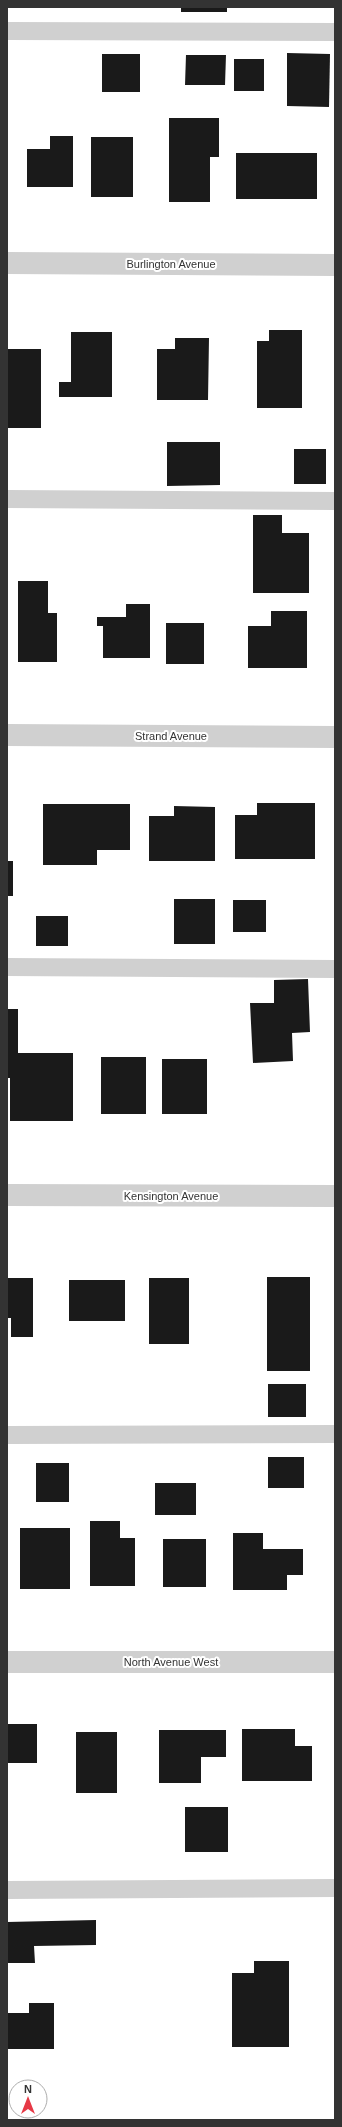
<svg xmlns="http://www.w3.org/2000/svg" width="342" height="2127" viewBox="0 0 342 2127" font-family="Helvetica,sans-serif">
<style>
.building{fill:#1a1a1a}
.lines{fill:none;stroke-linecap:round;stroke-linejoin:round}
.service{stroke:#d0d0d0;stroke-width:18}
.minor{stroke:#d0d0d0;stroke-width:22}
.labels{text-anchor:middle;stroke-width:4;stroke-linejoin:round;paint-order:stroke}
.street-label{font-size:11px;fill:#333;stroke:#fff}
</style>
<rect width="100%" height="100%" fill="#fff"/>
<g class="building">
<rect x="181" y="7" width="46" height="5"/>
<polygon points="287,53 330,54 329,107 287,106"/>
<rect x="102" y="54" width="38" height="38"/>
<polygon points="186,55 226,55 225,85 185,85"/>
<rect x="234" y="59" width="30" height="32"/>
<polygon points="169,118 219,118 219,157 210,157 210,202 169,202"/>
<polygon points="50,136 73,136 73,187 27,187 27,149 50,149"/>
<rect x="91" y="137" width="42" height="60"/>
<rect x="236" y="153" width="81" height="46"/>
<polygon points="269,330 302,330 302,408 257,408 257,341 269,341"/>
<polygon points="71,332 112,332 112,397 59,397 59,382 71,382"/>
<polygon points="175,338 209,338 208,400 157,400 157,349 175,349"/>
<rect x="7" y="349" width="34" height="79"/>
<polygon points="167,442 220,442 220,485 167,486"/>
<rect x="294" y="449" width="32" height="35"/>
<polygon points="253,515 282,515 282,533 309,533 309,593 253,593"/>
<polygon points="18,581 48,581 48,613 57,613 57,662 18,662"/>
<polygon points="126,604 150,604 150,658 103,658 103,626 97,626 97,617 126,617"/>
<polygon points="271,611 307,611 307,668 248,668 248,626 271,626"/>
<rect x="166" y="623" width="38" height="41"/>
<polygon points="257,803 315,803 315,859 235,859 235,815 257,815"/>
<polygon points="43,804 130,804 130,850 97,850 97,865 43,865"/>
<polygon points="174,806 215,807 215,861 149,861 149,816 174,816"/>
<rect x="7" y="861" width="6" height="35"/>
<rect x="174" y="899" width="41" height="45"/>
<rect x="233" y="900" width="33" height="32"/>
<rect x="36" y="916" width="32" height="30"/>
<polygon points="308,979 310,1032 292,1033 293,1061 253,1063 250,1003 274,1003 274,980"/>
<polygon points="7,1009 18,1009 18,1053 73,1053 73,1121 10,1121 10,1078 7,1078"/>
<rect x="101" y="1057" width="45" height="57"/>
<rect x="162" y="1059" width="45" height="55"/>
<rect x="267" y="1277" width="43" height="94"/>
<polygon points="7,1278 33,1278 33,1337 11,1337 11,1318 7,1318"/>
<rect x="149" y="1278" width="40" height="66"/>
<rect x="69" y="1280" width="56" height="41"/>
<rect x="268" y="1384" width="38" height="33"/>
<rect x="268" y="1457" width="36" height="31"/>
<rect x="36" y="1463" width="33" height="39"/>
<rect x="155" y="1483" width="41" height="32"/>
<polygon points="90,1521 120,1521 120,1538 135,1538 135,1586 90,1586"/>
<rect x="20" y="1528" width="50" height="61"/>
<polygon points="233,1533 263,1533 263,1549 303,1549 303,1575 287,1575 287,1590 233,1590"/>
<rect x="163" y="1539" width="43" height="48"/>
<rect x="7" y="1724" width="30" height="39"/>
<polygon points="242,1729 295,1729 295,1746 312,1746 312,1781 242,1781"/>
<polygon points="159,1730 226,1730 226,1757 201,1757 201,1783 159,1783"/>
<rect x="76" y="1732" width="41" height="61"/>
<rect x="185" y="1807" width="43" height="45"/>
<polygon points="96,1920 96,1945 34,1946 35,1963 7,1963 7,1922"/>
<polygon points="254,1961 289,1961 289,2047 232,2047 232,1973 254,1973"/>
<polygon points="29,2003 54,2003 54,2049 7,2049 7,2013 29,2013"/>
</g>
<g class="lines">
<g class="service">
<polyline points="7,31 335,32"/>
<polyline points="7,499 335,501"/>
<polyline points="7,967 335,969"/>
<polyline points="7,1435 335,1434"/>
<polyline points="7,1890 335,1888"/>
</g>
<g class="minor">
<polyline points="7,263 335,265"/>
<polyline points="7,735 335,737"/>
<polyline points="7,1195 335,1196"/>
<polyline points="7,1662 335,1662"/>
</g>
</g>
<g class="labels">
<g class="street-label">
<text x="171" y="268">Burlington Avenue</text>
<text x="171" y="740">Strand Avenue</text>
<text x="171" y="1200">Kensington Avenue</text>
<text x="171" y="1666">North Avenue West</text>
</g>
</g>
<rect width="342" height="2127" fill="none" stroke="#333333" stroke-width="16"/>
<g transform="translate(28 2099)"><circle r="19" fill="#ffffff" stroke="#adadad"/>
<path d="M0-3L7 15L0 10L-7 15Z" fill="#e63946"/>
<text y="-6" font-size="11" font-weight="bold" text-anchor="middle" fill="#333333">N</text>
</g>
</svg>
